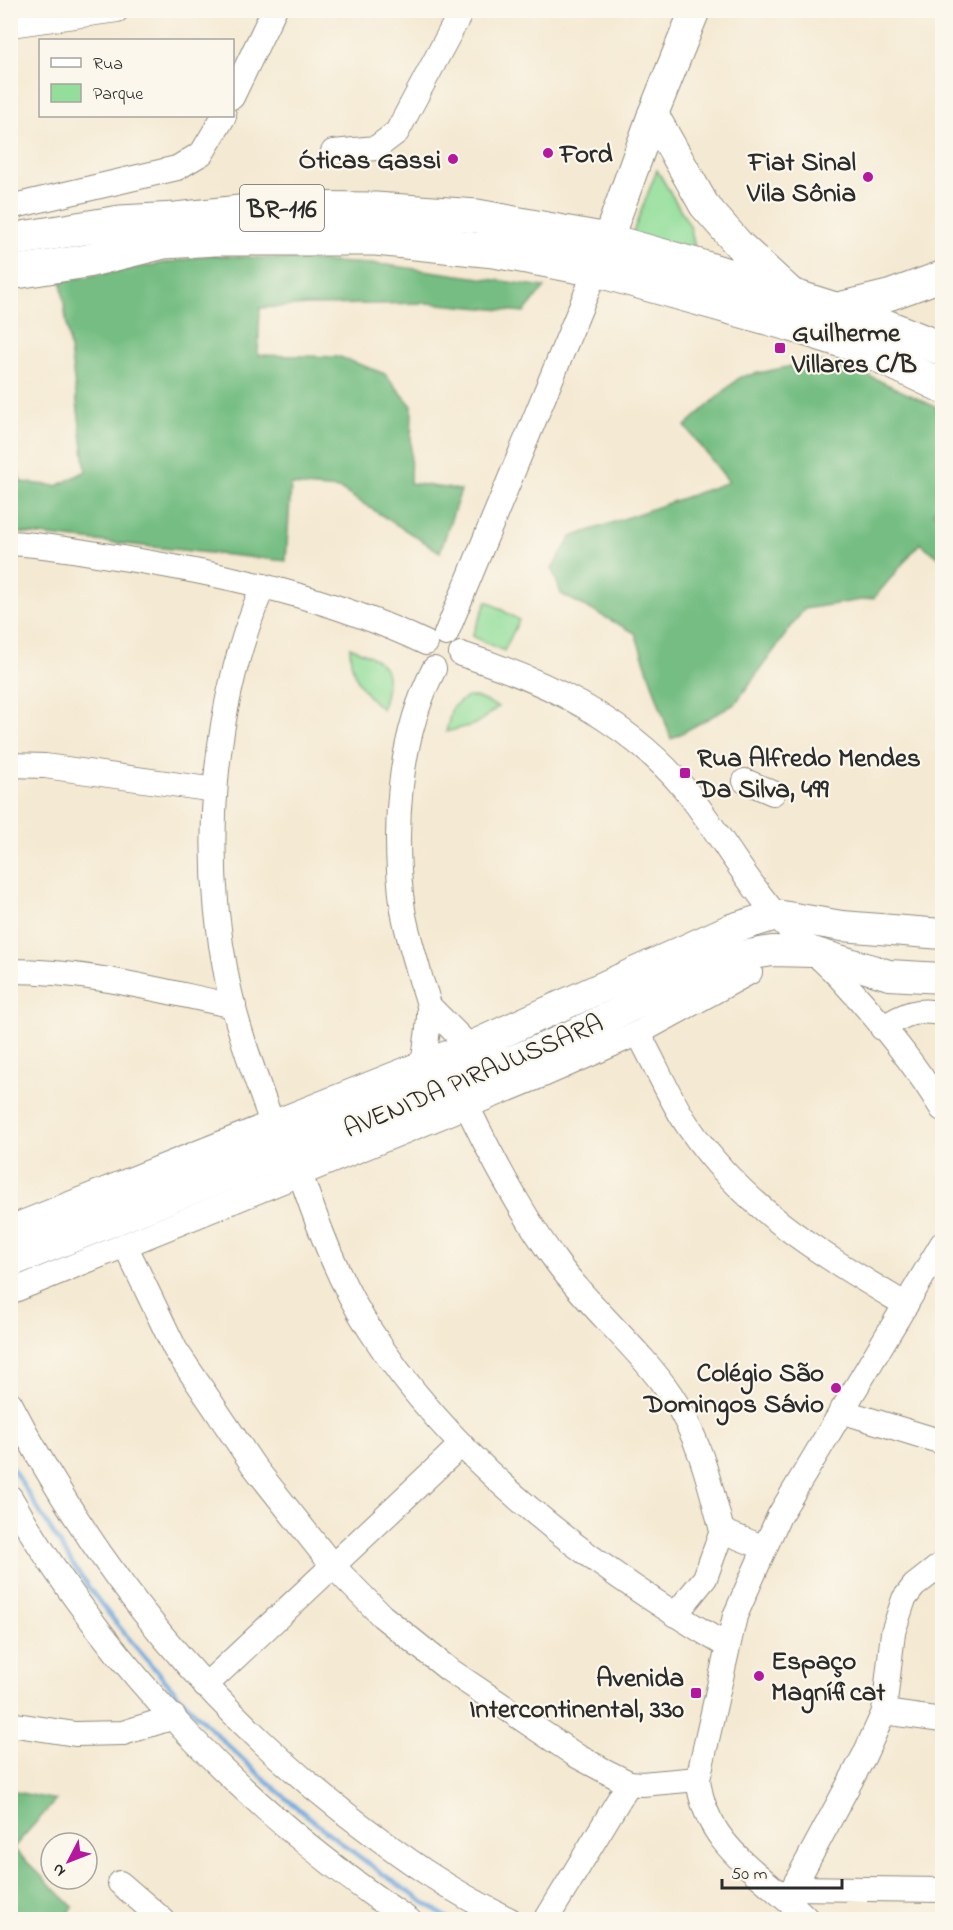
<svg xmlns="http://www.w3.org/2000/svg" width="953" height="1930" viewBox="0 0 953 1930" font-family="'Indie Flower',sans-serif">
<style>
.green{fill:#92de9a;stroke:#5e8462;stroke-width:1.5}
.forest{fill:#75bd82;stroke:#507456;stroke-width:1.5}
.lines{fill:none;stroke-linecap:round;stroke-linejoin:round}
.stream{stroke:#6da6dc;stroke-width:4.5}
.minor-casing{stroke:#908a7e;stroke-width:26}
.major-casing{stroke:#908a7e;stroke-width:32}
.highway-casing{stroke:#908a7e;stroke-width:35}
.minor{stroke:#fff;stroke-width:24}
.major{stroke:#fff;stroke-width:30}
.highway{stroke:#fff;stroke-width:33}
.poi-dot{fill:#b5179e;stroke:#fbf7ec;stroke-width:2}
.labels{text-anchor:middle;stroke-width:4.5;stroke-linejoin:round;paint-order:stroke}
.shield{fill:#fbf7ec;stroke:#696865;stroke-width:1.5}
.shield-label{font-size:26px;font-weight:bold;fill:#2b2b2b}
.poi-label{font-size:27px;font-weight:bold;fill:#2b2b2b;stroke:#fbf7ec;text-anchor:start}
.street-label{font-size:27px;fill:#2b2b2b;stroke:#fbf7ec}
</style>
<rect width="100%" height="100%" fill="#fbf7ec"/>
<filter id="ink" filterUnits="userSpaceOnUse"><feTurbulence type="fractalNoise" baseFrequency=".0167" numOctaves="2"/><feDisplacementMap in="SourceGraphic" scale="12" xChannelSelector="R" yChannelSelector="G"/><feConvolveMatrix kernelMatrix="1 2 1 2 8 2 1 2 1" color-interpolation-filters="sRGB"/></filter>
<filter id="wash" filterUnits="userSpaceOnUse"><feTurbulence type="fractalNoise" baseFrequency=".008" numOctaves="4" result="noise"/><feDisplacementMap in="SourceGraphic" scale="24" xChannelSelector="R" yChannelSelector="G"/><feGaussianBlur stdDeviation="1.35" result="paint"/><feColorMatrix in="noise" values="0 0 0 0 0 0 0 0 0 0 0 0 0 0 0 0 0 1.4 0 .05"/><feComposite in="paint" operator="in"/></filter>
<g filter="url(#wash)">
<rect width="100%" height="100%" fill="#f4e9d2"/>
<g class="green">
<polygon points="657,170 690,226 695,248 631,237"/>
<polygon points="487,601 519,620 504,651 472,636"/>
<path d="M350,647C389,663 393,667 382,709C363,693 349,674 350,647Z"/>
<polygon points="467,697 476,697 498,707 476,724 446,732 452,707"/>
</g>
<g class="forest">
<polygon points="210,255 387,265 545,287 524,312 429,303 311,305 260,308 258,355 340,357 385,374 412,406 410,483 461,490 440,552 340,489 291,485 286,561 11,532 10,446 21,482 57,486 86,471 61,281"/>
<polygon points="815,361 861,372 942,410 942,501 933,513 942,518 942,560 920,543 874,598 804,609 735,704 671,739 635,633 561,594 552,568 571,537 729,482 685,426 740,377"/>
<polygon points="11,1791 56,1800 13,1848 73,1907 62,1919 11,1919"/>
</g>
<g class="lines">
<path class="stream" d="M13,1469C44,1518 73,1569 109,1614C204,1735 321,1837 451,1920"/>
</g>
</g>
<g filter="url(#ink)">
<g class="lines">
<g class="minor-casing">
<g id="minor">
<polyline points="10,25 117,10"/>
<polyline points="232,97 274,10"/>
<polyline points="333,152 376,148 397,132 462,10"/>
<polyline points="10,207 177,168 202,153 224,116"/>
<path d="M10,543C50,545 89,553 128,559C232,576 331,598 426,643"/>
<path d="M263,586C212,707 201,850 227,979C237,1029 256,1078 273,1126"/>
<polyline points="446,634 596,270"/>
<path d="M461,654C546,681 626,719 684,788C717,829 742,876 777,916C797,939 822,958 842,980C877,1018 916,1065 942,1109"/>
<polyline points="10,765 45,766 215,790"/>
<polyline points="745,781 773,793"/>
<path d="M10,971C90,971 157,990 234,1006"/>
<polyline points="429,1006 470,1047"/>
<path d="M882,1028C903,1015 918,1007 942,1014"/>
<path d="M638,1033C655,1063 669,1098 688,1126C746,1211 820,1253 906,1305"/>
<path d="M423,1066C425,1047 430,1026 429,1007C428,998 424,989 421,980C415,957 407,934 403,910C392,832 398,739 434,669"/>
<path d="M467,1106C493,1160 522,1215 558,1264C592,1310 639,1348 671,1395C699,1436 710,1484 722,1531L765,1548"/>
<path d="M300,1173C318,1226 339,1282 370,1330C457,1466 590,1565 727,1646"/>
<polyline points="125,1245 175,1349 253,1465 332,1565 382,1616 448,1669 577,1756 609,1773 629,1783 642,1784 698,1779"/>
<polyline points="10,1292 543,1075 638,1033 750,972"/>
<path d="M10,1403C92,1563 204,1703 346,1814C402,1857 446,1889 510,1920"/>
<polyline points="841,1411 942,1442"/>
<path d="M10,1497C107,1666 248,1812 409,1920"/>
<polyline points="675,1615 705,1578 722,1531"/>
<polyline points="205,1686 461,1445"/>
<polyline points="884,1712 942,1720"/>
<polyline points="10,1724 75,1734 123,1733 174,1717"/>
<polyline points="120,1883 163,1920"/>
<polyline points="793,1888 864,1756 884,1712 893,1632 904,1599 914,1586 942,1564"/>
<polyline points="784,1895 793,1888 942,1890"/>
<polyline points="546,1920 629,1783"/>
<path d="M808,1920C763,1873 706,1849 698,1779L735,1616L779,1516L942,1244"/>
</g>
</g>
<g class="major-casing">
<g id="major">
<polyline points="653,114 704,205 740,246 793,295"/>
<polyline points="600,261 653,114 695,10"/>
<polyline points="832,309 890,295 942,276"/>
<polyline points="10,1231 470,1047 731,929 776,915 842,926 942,934"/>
<polyline points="10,1262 551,1045 710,968 742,956 772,951 813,952 889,975 942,978"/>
</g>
</g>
<g class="highway-casing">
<g id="highway">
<polyline points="10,240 120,222 176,219 276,208 375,209 477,216 607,240 696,265 876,322 942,349"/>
<polyline points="10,273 87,261 164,242 215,239 376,239 494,251 596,270 792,325 858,346 942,386"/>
</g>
</g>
<use href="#minor" class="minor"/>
<use href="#major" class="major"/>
<use href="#highway" class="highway"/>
</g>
</g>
<g class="poi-dot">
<circle cx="548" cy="153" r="6"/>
<circle cx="453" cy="159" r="6"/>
<circle cx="868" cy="177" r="6"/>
<rect x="774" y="342" width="12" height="12" rx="3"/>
<rect x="679" y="767" width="12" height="12" rx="3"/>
<circle cx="836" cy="1388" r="6"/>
<circle cx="759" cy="1676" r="6"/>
<rect x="690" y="1687" width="12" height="12" rx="3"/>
</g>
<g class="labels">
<rect class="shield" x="240" y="185" width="84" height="46" rx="4.5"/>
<g class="shield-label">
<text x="282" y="217">BR-116</text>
</g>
<g class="poi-label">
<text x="560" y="162">Ford</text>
<text x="441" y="168" text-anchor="end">Óticas Gassi</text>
<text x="856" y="170" text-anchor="end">Fiat Sinal<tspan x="856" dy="31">Vila Sônia</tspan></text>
<text x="792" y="341">Guilherme<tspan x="792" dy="31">Villares C/B</tspan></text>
<text x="697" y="766">Rua Alfredo Mendes<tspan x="697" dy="31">Da Silva, 499</tspan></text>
<text x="824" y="1381" text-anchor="end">Colégio São<tspan x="824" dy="31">Domingos Sávio</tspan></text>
<text x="771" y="1669">Espaço<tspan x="771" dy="31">Magníficat</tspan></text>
<text x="684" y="1686" text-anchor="end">Avenida<tspan x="684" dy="31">Intercontinental, 330</tspan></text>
</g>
<g class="street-label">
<text transform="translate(473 1075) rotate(-23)" y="9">AVENIDA PIRAJUSSARA</text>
</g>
</g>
<rect width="953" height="1930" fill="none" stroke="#fbf7ec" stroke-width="36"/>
<rect x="39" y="39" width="195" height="78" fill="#fbf7ec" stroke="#a8a59f" stroke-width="1.5"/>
<rect x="51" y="58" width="30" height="9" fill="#ffffff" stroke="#a8a59f" stroke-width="1.5"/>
<text x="93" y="69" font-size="18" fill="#2b2b2b">Rua</text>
<rect x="51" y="84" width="30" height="18" fill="#92de9a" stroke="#a8a59f" stroke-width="1.5"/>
<text x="93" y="99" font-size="18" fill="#2b2b2b">Parque</text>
<g transform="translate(69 1861) rotate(228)"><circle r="28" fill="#fbf7ec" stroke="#a8a59f" stroke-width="1.5"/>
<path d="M0-4.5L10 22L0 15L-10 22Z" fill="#b5179e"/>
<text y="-9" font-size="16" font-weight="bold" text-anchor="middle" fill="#2b2b2b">N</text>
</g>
<path d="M722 1879v9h120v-9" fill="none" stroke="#2b2b2b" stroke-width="3"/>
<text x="731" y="1879" font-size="18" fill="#2b2b2b" stroke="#fbf7ec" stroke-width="4.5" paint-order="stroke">50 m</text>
</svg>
